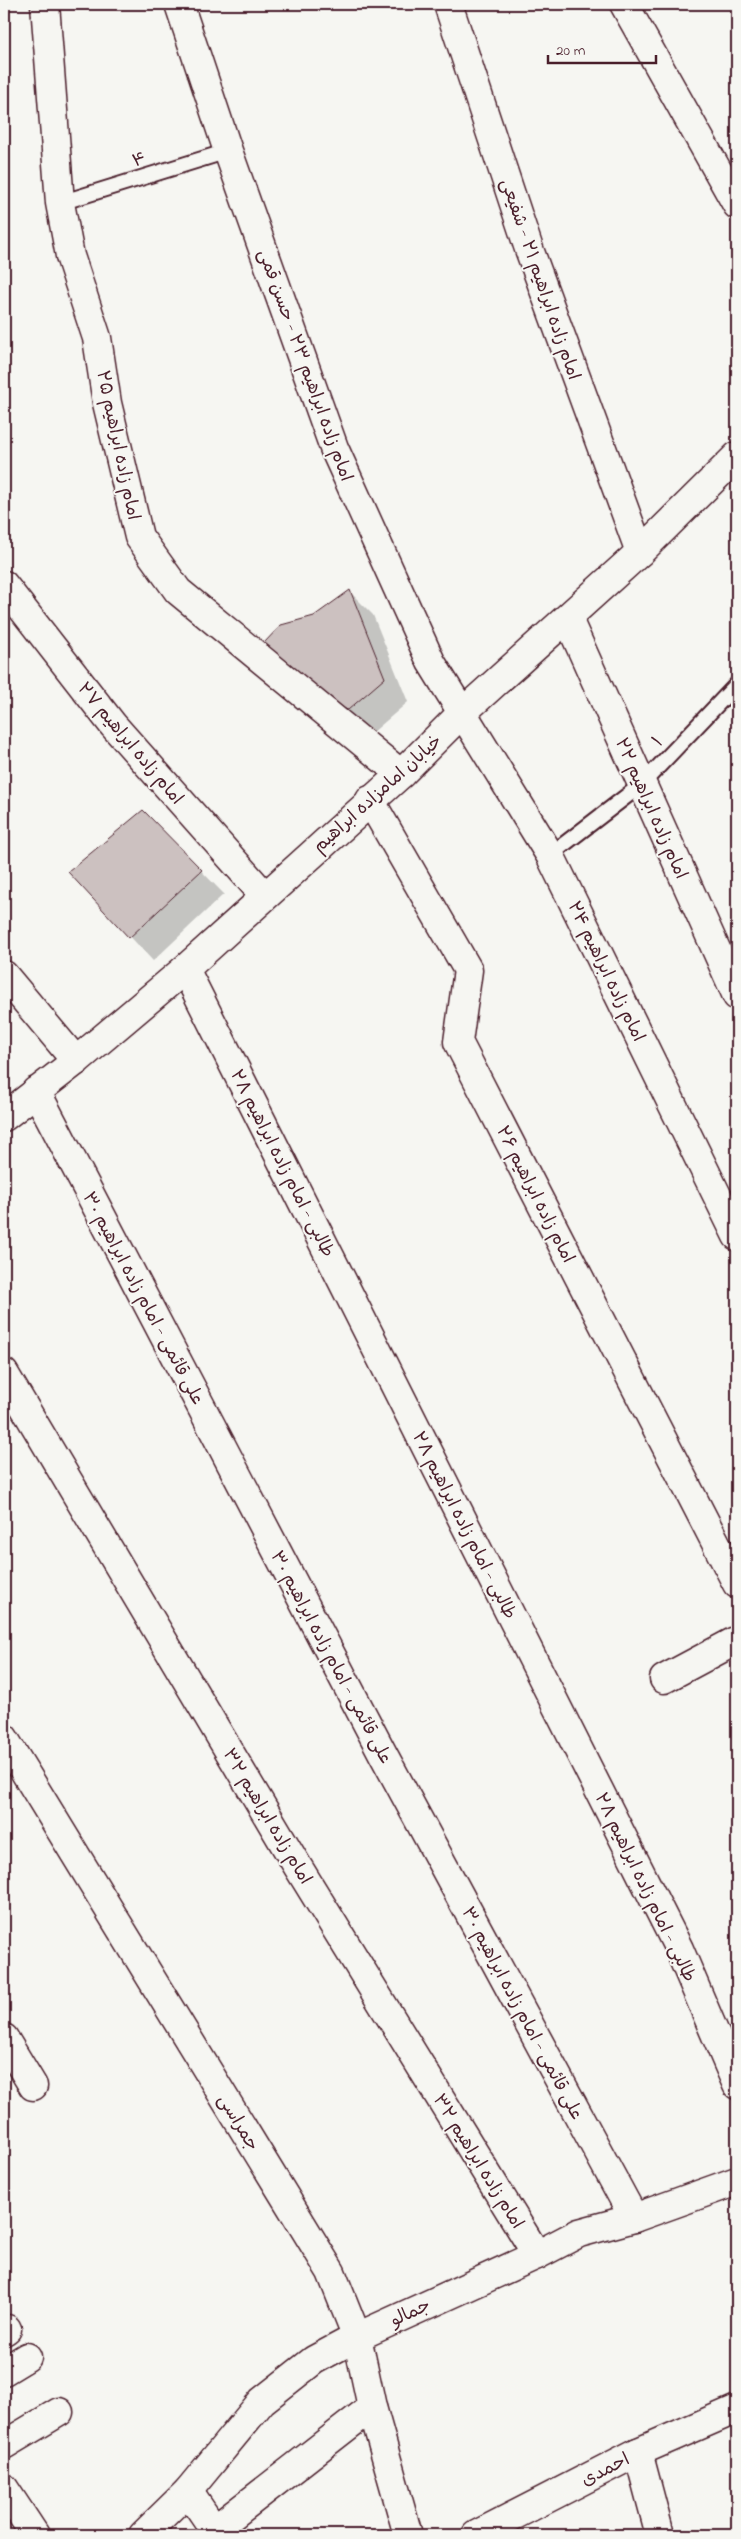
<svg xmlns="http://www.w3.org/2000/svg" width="741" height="2539" viewBox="0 0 741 2539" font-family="'Indie Flower','Playpen Sans Arabic',sans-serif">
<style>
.shadow{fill:#0003}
.building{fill:#ccc1c0;stroke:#4a1f2b}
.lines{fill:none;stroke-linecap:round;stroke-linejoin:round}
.lane-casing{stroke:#4a1f2b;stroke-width:18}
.street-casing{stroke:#4a1f2b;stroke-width:31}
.secondary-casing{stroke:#4a1f2b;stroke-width:31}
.lane{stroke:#f6f6f2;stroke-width:14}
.street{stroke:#f6f6f2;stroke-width:28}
.secondary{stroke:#f6f6f2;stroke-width:28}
.labels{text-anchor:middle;stroke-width:4;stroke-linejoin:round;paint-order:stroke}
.street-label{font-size:18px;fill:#4a1f2b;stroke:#f6f6f2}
</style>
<rect width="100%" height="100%" fill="#f6f6f2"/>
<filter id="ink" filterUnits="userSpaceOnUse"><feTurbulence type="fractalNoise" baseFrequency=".02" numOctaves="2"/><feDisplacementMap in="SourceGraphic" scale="10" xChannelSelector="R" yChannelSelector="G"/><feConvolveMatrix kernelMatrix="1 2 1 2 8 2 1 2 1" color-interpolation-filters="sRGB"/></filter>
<g filter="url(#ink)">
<g class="shadow">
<polygon points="350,592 373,615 408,702 372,733 352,727 288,667 315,618"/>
<polygon points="166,835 224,894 153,961 70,872"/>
</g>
<g class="building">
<polygon points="350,590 385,678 348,710 327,703 263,644 281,625 314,616"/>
<polygon points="143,810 202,870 129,938 68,872"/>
</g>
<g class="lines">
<g class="lane-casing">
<g id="lane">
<polyline points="60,203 228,151"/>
<polyline points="550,855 641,785 737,684"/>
</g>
</g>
<g class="street-casing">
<g id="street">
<polyline points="45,4 60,203 70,256 97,338 107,403 139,537 178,591 401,774"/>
<polyline points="179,4 228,151 334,448 431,662 550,855 737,1236"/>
<polyline points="448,4 529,249 640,552"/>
<polyline points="624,4 737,205"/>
<polyline points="4,585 113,725 264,895"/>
<polyline points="568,619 737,996"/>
<polyline points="370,800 468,970 458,1042 737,1584"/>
<polyline points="185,969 679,1949 737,2085"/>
<polyline points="4,975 76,1061"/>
<polyline points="36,1091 383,1754 634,2218"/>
<polyline points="4,1373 298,1867 537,2255"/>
<polyline points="664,1679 737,1640"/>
<polyline points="4,1738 331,2272 357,2337 372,2407 408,2535"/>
<polyline points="4,2038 33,2086"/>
<polyline points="4,2331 7,2329"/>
<polyline points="4,2371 27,2357"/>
<polyline points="4,2445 59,2412"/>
<polyline points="638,2452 660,2535"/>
<polyline points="4,2488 35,2535"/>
<polyline points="188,2491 218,2535"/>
<polyline points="214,2530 372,2407"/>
<polyline points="143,2535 188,2491 262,2401 314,2360 357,2337 537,2255 579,2233 634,2218 737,2181"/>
<polyline points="476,2535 638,2452 737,2409"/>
</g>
</g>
<g class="secondary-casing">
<polyline id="secondary" points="4,1117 76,1061 185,969 401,774 463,712 640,552 737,456"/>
</g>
<use href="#lane" class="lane"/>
<use href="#street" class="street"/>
<use href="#secondary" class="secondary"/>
</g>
</g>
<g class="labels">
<g class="street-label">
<text transform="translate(139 159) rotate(-17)" y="6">۴</text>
<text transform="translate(541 279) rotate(71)" y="6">امام زاده ابراهیم ۲۱ - شفیعی</text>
<text transform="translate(306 365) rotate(70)" y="6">امام زاده ابراهیم ۲۳ - حسن قمی</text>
<text transform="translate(119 445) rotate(78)" y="6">امام زاده ابراهیم ۲۵</text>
<text transform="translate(657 741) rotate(-46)" y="6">۱</text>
<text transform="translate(131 743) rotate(50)" y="6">امام زاده ابراهیم ۲۷</text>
<text transform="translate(377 793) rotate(-42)" y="6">خیابان امامزاده ابراهیم</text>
<text transform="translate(652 808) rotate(66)" y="6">امام زاده ابراهیم ۲۲</text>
<text transform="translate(607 971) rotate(64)" y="6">امام زاده ابراهیم ۲۴</text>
<text transform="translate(283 1163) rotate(63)" y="6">طالبی - امام زاده ابراهیم ۲۸</text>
<text transform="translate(536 1194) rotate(63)" y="6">امام زاده ابراهیم ۲۶</text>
<text transform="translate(144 1298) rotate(62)" y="6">علی قائمی - امام زاده ابراهیم ۳۰</text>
<text transform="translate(465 1525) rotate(63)" y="6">طالبی - امام زاده ابراهیم ۲۸</text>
<text transform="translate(332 1657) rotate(62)" y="6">علی قائمی - امام زاده ابراهیم ۳۰</text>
<text transform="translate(268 1816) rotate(59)" y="6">امام زاده ابراهیم ۳۲</text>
<text transform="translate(646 1887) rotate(64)" y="6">طالبی - امام زاده ابراهیم ۲۸</text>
<text transform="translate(523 2013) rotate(62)" y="6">علی قائمی - امام زاده ابراهیم ۳۰</text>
<text transform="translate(239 2122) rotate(59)" y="6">جمراسی</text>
<text transform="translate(479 2161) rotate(58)" y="6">امام زاده ابراهیم ۳۲</text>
<text transform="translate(410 2312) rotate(-25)" y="6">جمالو</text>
<text transform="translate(605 2469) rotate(-27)" y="6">احمدی</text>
</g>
</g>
<rect width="741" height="2539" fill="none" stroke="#f6f6f2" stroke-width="20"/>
<rect x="10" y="10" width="721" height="2519" fill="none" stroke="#4a1f2b" stroke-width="2" filter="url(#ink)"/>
<path d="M548 55v8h108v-8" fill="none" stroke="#4a1f2b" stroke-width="2.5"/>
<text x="556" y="55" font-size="15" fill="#4a1f2b" stroke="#f6f6f2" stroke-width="4" paint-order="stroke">20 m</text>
</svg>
